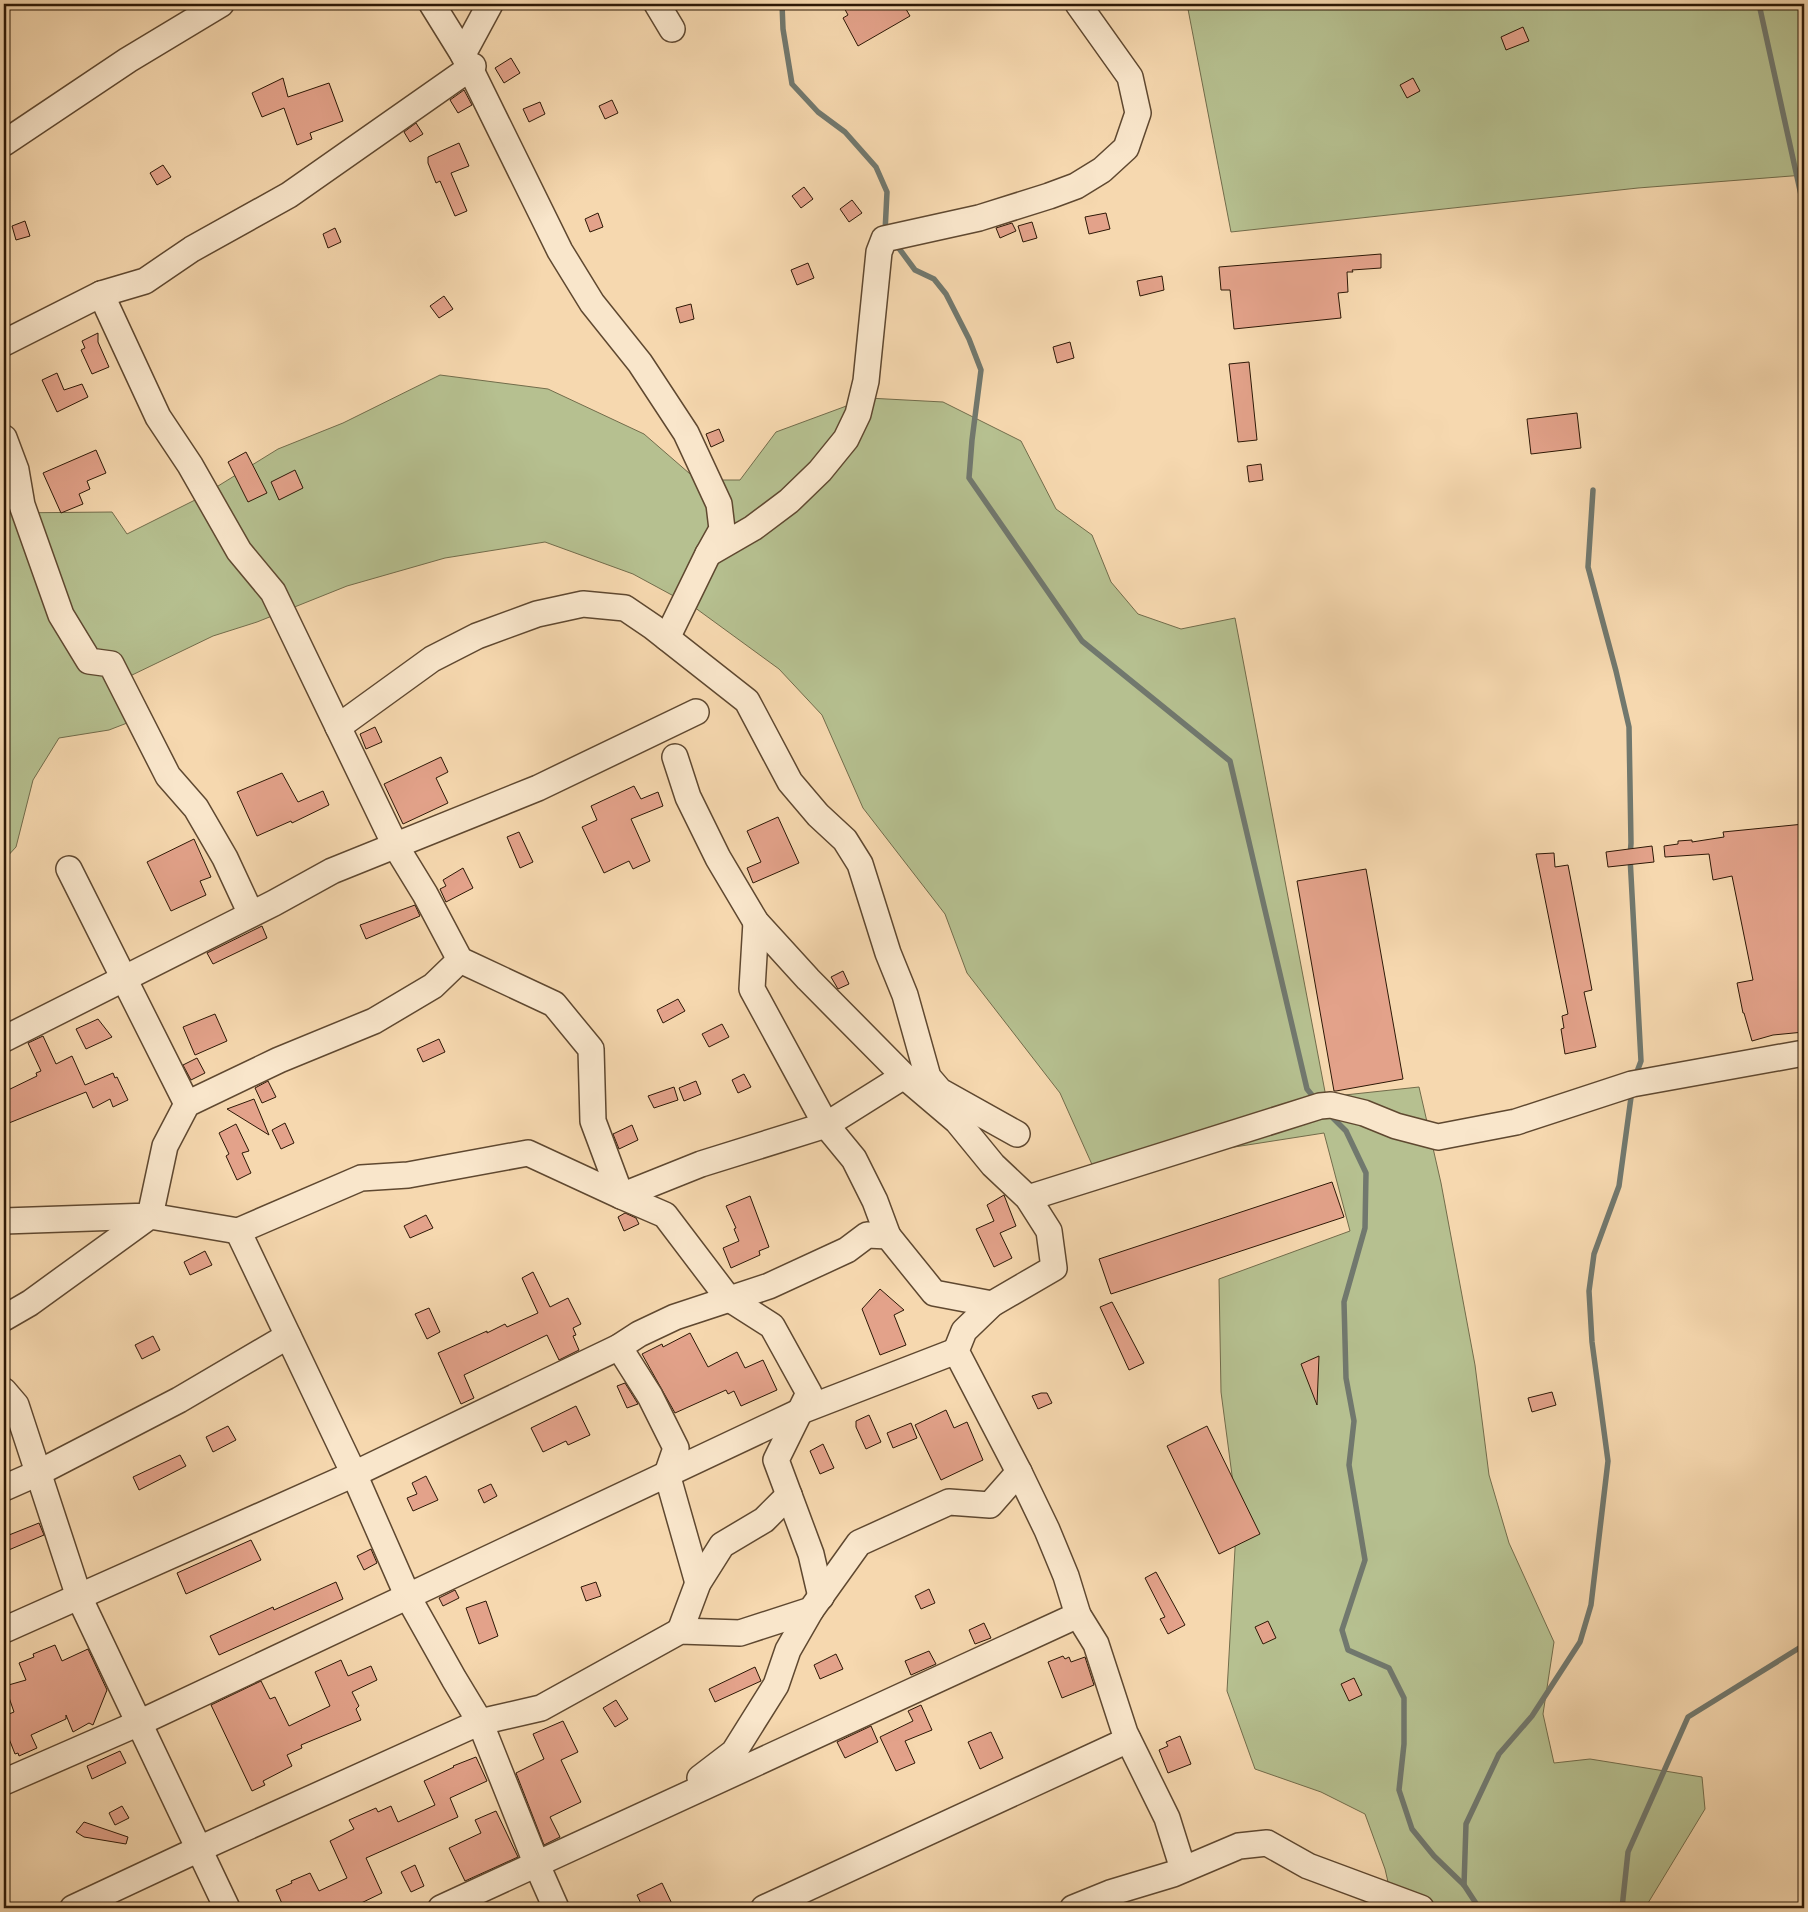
<svg xmlns="http://www.w3.org/2000/svg" width="1808" height="1912" viewBox="0 0 1808 1912" font-family="'Libre Bodoni',serif">
<style>
.green{fill:#b6c090;stroke:#726c4b}
.lines{fill:none;stroke-linecap:round;stroke-linejoin:round}
.stream{stroke:#71786e;stroke-width:5.5}
.building{fill:#e3a28a;stroke:#2d1806}
.minor-casing{stroke:#5f4830;stroke-width:28}
.minor{stroke:#f9e6cb;stroke-width:25}
</style>
<rect width="100%" height="100%" fill="#f6d8af"/>
<filter id="stains"><feTurbulence type="fractalNoise" baseFrequency=".004" numOctaves="4"/><feColorMatrix values="0 0 0 0 .2 0 0 0 0 .09 0 0 0 0 .02 0 0 0 .5 -.17"/></filter>
<radialGradient id="worn" r=".72"><stop offset=".6" stop-color="#630" stop-opacity="0"/><stop offset="1" stop-color="#630" stop-opacity=".3"/></radialGradient>
<g class="green">
<polygon points="1187,4 1804,4 1804,175 1638,188 1231,232"/>
<polygon points="440,375 548,389 644,434 697,480 740,480 776,432 868,398 943,402 1021,441 1056,509 1092,535 1111,582 1138,614 1181,629 1235,618 1326,1097 1419,1087 1441,1183 1475,1365 1489,1475 1509,1543 1554,1642 1543,1714 1554,1763 1590,1759 1702,1777 1705,1809 1645,1908 1394,1908 1385,1869 1365,1814 1321,1792 1255,1769 1227,1691 1237,1513 1221,1392 1219,1279 1350,1231 1324,1133 1094,1169 1060,1093 967,973 945,914 863,808 822,715 779,669 694,607 633,574 545,542 445,558 347,586 257,622 213,636 130,676 140,718 109,730 59,738 33,780 16,847 4,860 4,513 112,512 127,534 197,499 278,449 343,423"/>
</g>
<g class="lines">
<g class="stream">
<polyline points="782,4 783,29 792,84 818,112 845,132 876,167 887,192 885,232"/>
<polyline points="1759,4 1801,195"/>
<polyline points="895,245 898,247 915,270 934,279 946,294 969,339 981,370 972,440 969,478 1082,641 1230,761 1307,1089 1316,1100"/>
<polyline points="1593,490 1588,567 1616,671 1629,727 1631,843 1630,857 1641,1061 1635,1077"/>
<polyline points="1329,1114 1346,1131 1366,1173 1365,1228 1344,1302 1346,1378 1354,1421 1349,1465 1365,1560 1342,1630 1348,1650 1389,1668 1404,1698 1404,1744 1399,1790 1412,1829 1434,1856 1464,1885 1479,1908"/>
<polyline points="1464,1885 1466,1824 1499,1754 1532,1716 1580,1642 1591,1605 1608,1461 1592,1342 1589,1291 1594,1254 1619,1186 1632,1090"/>
<polyline points="1622,1908 1628,1852 1688,1717 1804,1645"/>
</g>
</g>
<g class="building">
<polygon points="842,4 903,4 910,16 858,46 843,18 848,15"/>
<polygon points="1523,27 1529,41 1506,50 1501,37"/>
<polygon points="511,58 520,73 504,83 495,68"/>
<polygon points="283,78 288,97 329,83 343,121 310,133 312,139 297,145 284,108 262,117 252,93"/>
<polygon points="1413,78 1420,91 1407,98 1400,85"/>
<polygon points="464,90 472,105 458,113 450,100"/>
<polygon points="612,100 618,113 605,119 599,106"/>
<polygon points="540,102 545,114 529,122 523,109"/>
<polygon points="416,123 423,134 410,142 404,132"/>
<polygon points="459,143 469,166 451,173 467,211 455,216 440,181 436,183 428,163 428,157"/>
<polygon points="163,165 171,177 157,185 150,173"/>
<polygon points="804,187 813,199 801,208 792,196"/>
<polygon points="852,200 862,213 849,222 840,209"/>
<polygon points="598,213 603,227 590,232 585,219"/>
<polygon points="1106,213 1110,229 1089,234 1085,217"/>
<polygon points="25,221 30,236 16,240 12,226"/>
<polygon points="1032,222 1037,238 1023,242 1018,226"/>
<polygon points="1012,223 1016,231 1000,238 996,228"/>
<polygon points="335,228 341,242 328,248 323,234"/>
<polygon points="1381,254 1381,268 1352,270 1353,272 1347,272 1348,292 1338,293 1341,318 1234,329 1230,290 1221,290 1219,267"/>
<polygon points="808,263 814,278 797,285 791,270"/>
<polygon points="1162,276 1164,290 1140,296 1137,281"/>
<polygon points="444,296 453,309 439,318 430,306"/>
<polygon points="691,304 694,319 680,323 676,308"/>
<polygon points="98,333 98,342 109,367 92,374 81,350 85,348 82,341"/>
<polygon points="1070,342 1074,358 1057,363 1053,347"/>
<polygon points="1249,362 1257,440 1238,442 1229,364"/>
<polygon points="57,373 64,390 82,384 88,397 57,412 42,380"/>
<polygon points="1577,413 1581,448 1531,454 1527,419"/>
<polygon points="719,429 724,441 711,447 706,434"/>
<polygon points="96,450 106,473 87,481 90,489 79,494 83,504 61,513 43,473"/>
<polygon points="246,452 267,493 248,502 228,462"/>
<polygon points="1261,464 1263,480 1249,482 1247,466"/>
<polygon points="295,470 303,488 279,500 271,482"/>
<polygon points="375,727 382,742 366,749 360,734"/>
<polygon points="441,757 448,772 436,778 448,803 403,824 384,784"/>
<polygon points="282,773 298,802 323,791 329,805 292,823 291,821 257,836 237,792"/>
<polygon points="634,786 641,799 658,792 663,806 631,819 650,861 633,869 629,861 604,873 582,827 597,820 591,806"/>
<polygon points="778,817 799,863 753,883 747,868 761,862 747,831"/>
<polygon points="1804,824 1804,1032 1773,1035 1752,1041 1744,1013 1743,1013 1737,983 1753,980 1732,876 1713,880 1709,854 1665,857 1664,846 1678,844 1678,841 1692,840 1692,842 1724,837 1723,832"/>
<polygon points="519,832 533,862 520,868 507,837"/>
<polygon points="194,839 211,877 200,881 206,895 171,911 147,862"/>
<polygon points="1652,846 1654,862 1608,867 1606,852"/>
<polygon points="1554,853 1555,867 1568,865 1592,990 1584,992 1596,1047 1565,1054 1561,1029 1564,1028 1562,1016 1568,1014 1536,854"/>
<polygon points="463,868 473,888 446,902 440,889 446,886 443,880"/>
<polygon points="1366,869 1403,1079 1336,1091 1334,1091 1297,881"/>
<polygon points="415,905 420,916 366,939 360,925"/>
<polygon points="262,926 267,938 213,964 207,953"/>
<polygon points="843,971 849,984 838,989 831,977"/>
<polygon points="678,999 685,1011 663,1023 657,1010"/>
<polygon points="215,1014 227,1041 195,1055 183,1027"/>
<polygon points="98,1019 112,1037 86,1049 76,1029"/>
<polygon points="722,1024 729,1037 709,1047 702,1034"/>
<polygon points="43,1036 56,1064 72,1056 85,1085 113,1073 115,1078 117,1077 128,1100 113,1107 110,1099 93,1108 86,1092 4,1125 4,1092 37,1076 36,1073 41,1071 28,1043"/>
<polygon points="439,1039 445,1052 423,1062 417,1049"/>
<polygon points="197,1058 205,1073 191,1080 183,1065"/>
<polygon points="744,1074 751,1087 738,1093 732,1080"/>
<polygon points="268,1081 276,1097 262,1103 255,1088"/>
<polygon points="696,1081 701,1094 684,1101 679,1088"/>
<polygon points="674,1087 678,1100 654,1108 648,1096"/>
<polygon points="254,1099 269,1135 227,1109"/>
<polygon points="285,1123 294,1143 281,1149 272,1130"/>
<polygon points="236,1124 249,1151 242,1153 251,1173 237,1180 226,1156 229,1154 219,1133"/>
<polygon points="632,1125 638,1140 619,1149 613,1134"/>
<polygon points="1332,1182 1344,1217 1111,1294 1099,1259"/>
<polygon points="1004,1195 1016,1226 1000,1233 1012,1258 994,1267 976,1229 994,1221 987,1205"/>
<polygon points="750,1196 769,1247 759,1251 760,1255 731,1268 723,1248 739,1241 734,1229 736,1228 726,1206"/>
<polygon points="625,1213 636,1218 639,1224 624,1231 618,1217"/>
<polygon points="426,1215 433,1228 410,1238 404,1226"/>
<polygon points="205,1251 212,1265 190,1275 184,1262"/>
<polygon points="533,1272 550,1307 568,1298 581,1324 573,1328 576,1335 573,1336 579,1350 559,1360 547,1335 464,1375 474,1398 461,1404 438,1353 487,1331 487,1333 505,1324 507,1327 538,1313 522,1278"/>
<polygon points="880,1289 904,1310 894,1315 906,1345 880,1355 862,1309"/>
<polygon points="1112,1302 1144,1363 1129,1370 1100,1307"/>
<polygon points="429,1308 440,1332 427,1339 415,1314"/>
<polygon points="690,1333 708,1367 737,1352 745,1368 763,1360 777,1390 741,1406 734,1391 728,1394 726,1390 675,1413 642,1354 662,1344 663,1347"/>
<polygon points="153,1336 160,1350 142,1359 135,1345"/>
<polygon points="1319,1356 1317,1405 1301,1364"/>
<polygon points="625,1383 638,1404 627,1408 617,1386"/>
<polygon points="1552,1392 1556,1405 1532,1412 1528,1398"/>
<polygon points="1041,1393 1047,1393 1052,1403 1038,1409 1032,1396"/>
<polygon points="576,1406 590,1435 568,1445 566,1441 543,1452 531,1428"/>
<polygon points="946,1410 954,1428 967,1422 983,1460 941,1480 915,1425"/>
<polygon points="869,1415 881,1442 866,1449 856,1427 856,1421"/>
<polygon points="911,1423 917,1438 893,1448 887,1433"/>
<polygon points="228,1426 236,1440 213,1452 206,1437"/>
<polygon points="1207,1426 1260,1534 1219,1554 1167,1446"/>
<polygon points="823,1444 834,1468 820,1474 810,1451"/>
<polygon points="180,1455 186,1466 139,1490 133,1477"/>
<polygon points="426,1476 438,1500 413,1511 407,1498 417,1494 412,1483"/>
<polygon points="491,1484 497,1496 484,1503 478,1490"/>
<polygon points="39,1523 44,1535 4,1552 4,1537"/>
<polygon points="251,1540 261,1560 186,1594 177,1573"/>
<polygon points="371,1549 377,1563 364,1570 357,1556"/>
<polygon points="1156,1572 1185,1625 1168,1634 1160,1619 1165,1617 1145,1578"/>
<polygon points="336,1582 343,1599 219,1655 210,1636 273,1607 274,1610"/>
<polygon points="596,1582 601,1596 586,1601 581,1587"/>
<polygon points="929,1589 935,1603 921,1609 915,1596"/>
<polygon points="455,1590 459,1598 443,1606 439,1598"/>
<polygon points="486,1601 498,1636 479,1644 466,1608"/>
<polygon points="1268,1621 1276,1638 1263,1644 1255,1627"/>
<polygon points="984,1623 991,1638 975,1644 969,1630"/>
<polygon points="55,1645 62,1661 88,1649 107,1690 93,1725 89,1723 73,1732 66,1715 66,1719 31,1735 37,1748 19,1756 18,1753 15,1754 4,1726 4,1716 14,1712 5,1686 26,1680 19,1663 34,1657 33,1654"/>
<polygon points="929,1651 936,1664 911,1675 905,1661"/>
<polygon points="836,1654 843,1669 820,1679 814,1665"/>
<polygon points="1063,1656 1065,1659 1069,1657 1071,1662 1085,1657 1094,1685 1062,1698 1048,1662"/>
<polygon points="341,1660 348,1676 371,1666 377,1680 352,1692 359,1706 356,1709 361,1720 301,1745 302,1748 287,1755 292,1766 263,1781 265,1785 252,1791 211,1705 261,1681 270,1699 275,1697 289,1726 330,1706 315,1672"/>
<polygon points="755,1667 761,1681 715,1702 709,1689"/>
<polygon points="1354,1678 1362,1695 1349,1701 1341,1684"/>
<polygon points="616,1700 628,1719 615,1727 603,1708"/>
<polygon points="921,1705 932,1730 905,1741 915,1763 896,1771 880,1737 913,1721 908,1711"/>
<polygon points="563,1721 578,1752 561,1760 581,1802 550,1817 560,1837 544,1845 516,1773 544,1759 533,1734"/>
<polygon points="871,1726 878,1742 845,1758 837,1742"/>
<polygon points="991,1732 1003,1758 980,1769 968,1742"/>
<polygon points="1180,1736 1191,1764 1168,1773 1159,1750 1168,1746 1166,1742"/>
<polygon points="120,1751 126,1763 92,1779 87,1766"/>
<polygon points="476,1757 487,1781 450,1798 458,1817 366,1858 382,1893 357,1905 359,1908 284,1908 276,1890 292,1883 291,1881 310,1873 319,1891 347,1878 330,1841 354,1829 349,1820 376,1808 378,1812 391,1806 398,1822 435,1805 424,1781 454,1767 453,1766"/>
<polygon points="122,1806 129,1818 115,1825 109,1813"/>
<polygon points="496,1811 518,1857 465,1881 449,1848 481,1833 475,1820"/>
<polygon points="84,1822 128,1837 126,1844 84,1837 76,1832"/>
<polygon points="415,1865 424,1886 411,1892 401,1872"/>
<polygon points="662,1883 674,1908 643,1908 637,1895"/>
</g>
<g class="lines">
<g class="minor-casing">
<g id="minor">
<polyline points="432,4 463,54 560,251 592,303 640,363 686,433 719,504 722,529 708,554 667,638"/>
<polyline points="657,4 672,29"/>
<polyline points="463,54 490,4"/>
<polyline points="4,143 128,60 221,4"/>
<polyline points="101,294 158,417 190,465 239,551 273,592 395,845 425,894 460,960 554,1004 591,1049 593,1121 621,1196 665,1215 728,1298 772,1326 809,1393 776,1460 811,1554 821,1597"/>
<polyline points="4,343 101,294 145,281 192,249 289,195 473,66"/>
<polyline points="4,438 16,470 22,505 61,615 89,661 111,664 168,776 196,808 225,858 251,914"/>
<polyline points="708,554 753,528 789,501 820,471 846,439 858,414 866,381 879,252 884,239 979,218 1049,196 1076,186 1102,170 1126,148 1138,113 1130,77 1078,4"/>
<polyline points="338,727 432,659 477,636 537,614 583,604 625,608 653,627 747,701 790,782 818,815 845,840 860,864 888,953 905,995 928,1077 940,1091 1017,1134"/>
<polyline points="69,869 187,1104"/>
<polyline points="756,922 752,989 826,1125 854,1159 875,1201 888,1236"/>
<polyline points="4,1039 274,903 332,871 538,788 696,712"/>
<polyline points="1028,1198 1320,1106 1331,1105 1364,1113 1396,1126 1438,1137 1516,1122 1632,1084 1804,1053"/>
<polyline points="4,1221 150,1216 165,1146 187,1104 279,1060 374,1021 433,986 460,960"/>
<polyline points="238,1231 354,1474 408,1597 454,1679 480,1722 537,1865 556,1908"/>
<polyline points="4,1318 30,1303 150,1216 238,1231 361,1178 408,1175 528,1153 621,1196 701,1164 826,1125 904,1076"/>
<polyline points="619,1347 650,1396 676,1448 667,1474 698,1583"/>
<polyline points="4,1391 16,1405 79,1597 227,1908"/>
<polyline points="1019,1472 1047,1530 1066,1576 1078,1615 1096,1644 1125,1733 1167,1818 1183,1869"/>
<polyline points="4,1488 38,1473 179,1400 288,1336"/>
<polyline points="4,1630 354,1474 619,1347 639,1334 675,1317 769,1286 847,1250 867,1235 888,1236 934,1293 992,1304"/>
<polyline points="680,1631 698,1583 722,1545 764,1520 789,1495"/>
<polyline points="700,1778 734,1752 776,1685 788,1650 811,1610"/>
<polyline points="4,1782 139,1723 801,1411 956,1351"/>
<polyline points="73,1908 199,1849 480,1722 541,1708 680,1631 740,1633 811,1610 859,1543 949,1502 990,1505 1019,1472 956,1351 964,1331 992,1304 1054,1268 1049,1231 1028,1198 993,1165 957,1121 904,1076 808,979 756,922 718,858 688,797 675,757"/>
<polyline points="441,1908 1078,1615"/>
<polyline points="764,1908 1128,1740"/>
<polyline points="1073,1908 1110,1893 1173,1874 1239,1846 1267,1843 1308,1866 1421,1908"/>
</g>
</g>
<use href="#minor" class="minor"/>
</g>
<rect width="1808" height="1912" fill="none" stroke="#f6d8af" stroke-width="20"/>
<rect x="5" y="5" width="1798" height="1902" fill="none" stroke="#2d1806" stroke-width="2.5"/>
<rect x="10" y="10" width="1788" height="1892" fill="none" stroke="#2d1806"/>
<rect width="100%" height="100%" filter="url(#stains)"/>
<rect width="100%" height="100%" fill="url(#worn)"/>
</svg>
